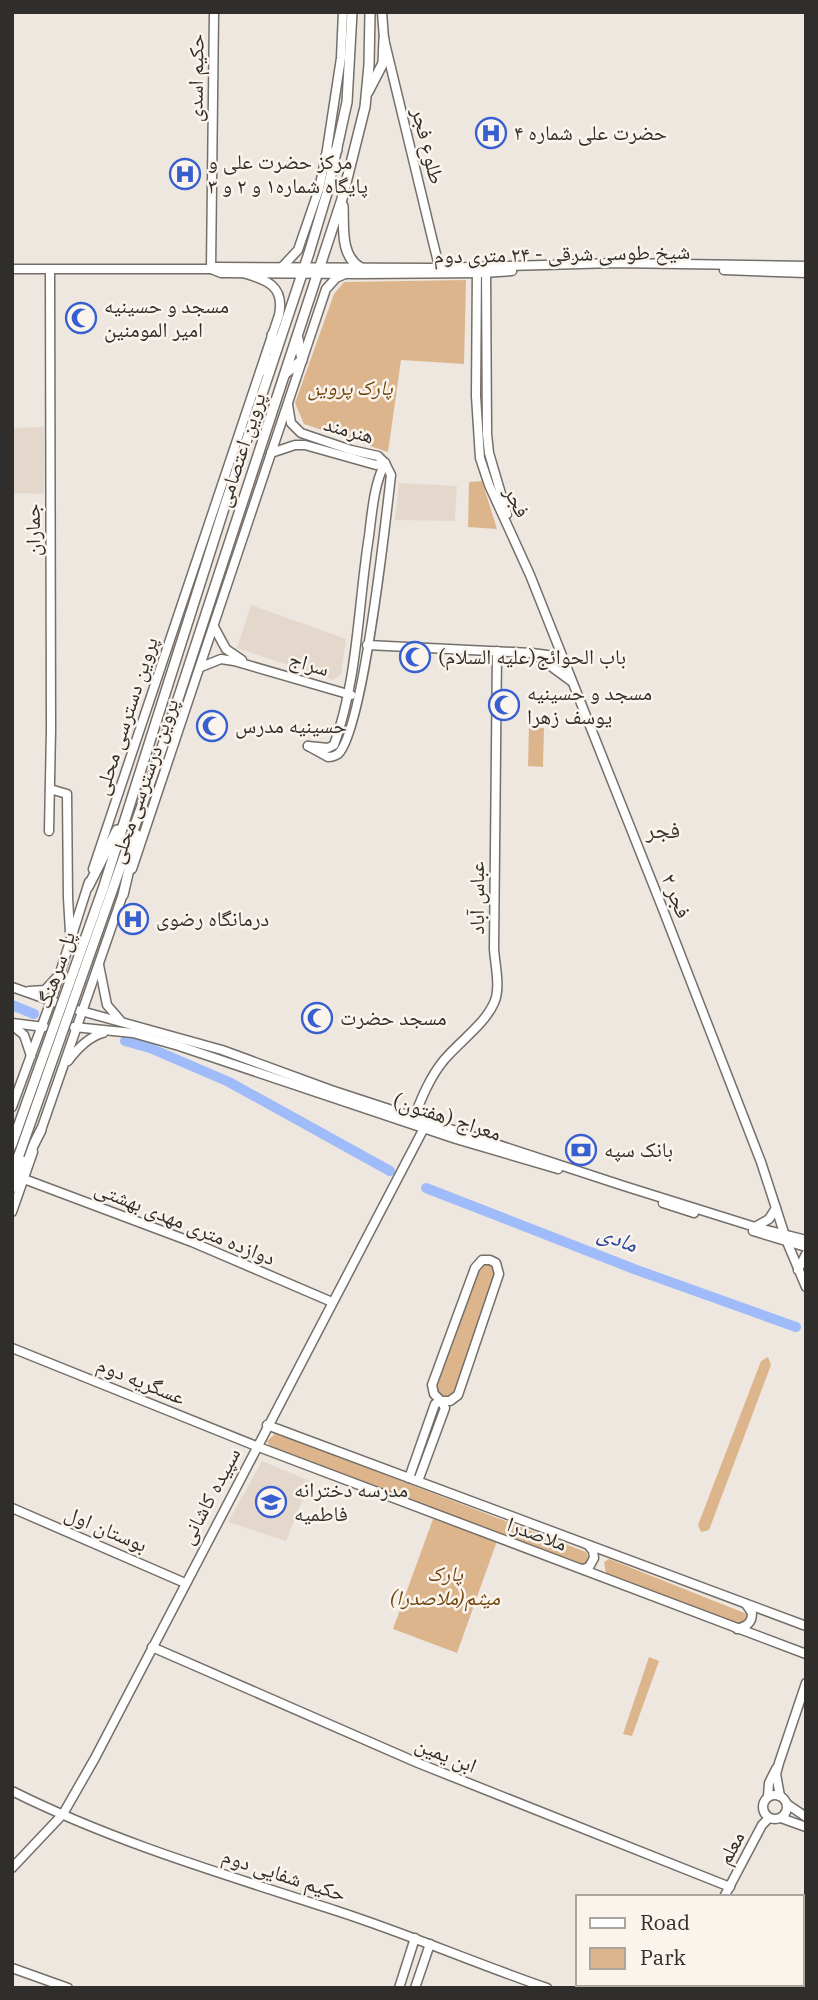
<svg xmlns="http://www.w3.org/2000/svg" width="818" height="2000" viewBox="0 0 818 2000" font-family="'IBM Plex Serif','Noto Naskh Arabic',serif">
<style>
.built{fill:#e4d8cc}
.green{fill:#ddb58c}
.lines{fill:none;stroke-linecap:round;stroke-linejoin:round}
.river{stroke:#a0bbf9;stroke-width:10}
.secondary-casing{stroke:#756f69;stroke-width:11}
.primary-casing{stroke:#756f69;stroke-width:12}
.secondary{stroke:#fff;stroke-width:8}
.primary{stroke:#fff;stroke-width:9}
.primary-bridge-casing{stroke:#756f69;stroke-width:12;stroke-linecap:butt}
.primary-bridge{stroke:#fff;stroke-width:9}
.labels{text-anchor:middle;stroke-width:5;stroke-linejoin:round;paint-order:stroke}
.street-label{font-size:21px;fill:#302e2b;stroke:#fbf4ed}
.poi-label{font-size:21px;fill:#302e2b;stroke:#fbf4ed;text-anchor:start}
.park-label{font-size:21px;font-style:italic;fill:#70460e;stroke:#fbf4ed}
.neighbourhood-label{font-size:23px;fill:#3b3530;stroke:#fbf4ed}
.water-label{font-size:23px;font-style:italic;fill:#27459c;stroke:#fbf4ed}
</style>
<rect width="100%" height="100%" fill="#eee7e0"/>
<g class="built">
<polygon points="44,427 44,494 12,493 12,428"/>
<polygon points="399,483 457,486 455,521 395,520"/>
<polygon points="251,605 346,639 341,675 333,680 237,648"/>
<polygon points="262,1461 310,1481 286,1541 228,1522"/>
</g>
<g class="green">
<polygon points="466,280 464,364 401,360 388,452 304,424 295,403 334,294 344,282"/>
<polygon points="482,481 497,529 468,527 469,482"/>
<polygon points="529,727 544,728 543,767 528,766"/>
<path d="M485,1264L494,1266L498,1272L457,1390L451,1397C442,1397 435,1393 435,1383L478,1270Z"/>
<polygon points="768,1357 771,1365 709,1530 701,1532 698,1525 761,1361"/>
<polygon points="276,1433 586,1552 590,1561 582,1564 270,1447 267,1441"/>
<polygon points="433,1519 497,1541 457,1653 393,1629"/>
<polygon points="609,1559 747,1614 745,1621 739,1624 606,1573 604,1562"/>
<polygon points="649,1657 659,1661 632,1736 623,1734"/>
</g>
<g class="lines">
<g class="river">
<polyline points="12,1005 34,1014"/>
<polyline points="125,1041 150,1048 229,1082 390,1171"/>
<polyline points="426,1188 634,1269 796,1327"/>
</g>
<g class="secondary-casing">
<g id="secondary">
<polyline points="382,12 384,39 433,242 438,262 445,267"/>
<polyline points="282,267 298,250 319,189 326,156 341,58 343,12"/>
<polyline points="477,267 476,396 480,458 489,485 530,575 662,907 761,1162 787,1242 806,1287"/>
<polyline points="12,269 211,269 215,267 433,268 616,263 806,266"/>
<polyline points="211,269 221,273 361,274 483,273 512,271"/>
<polyline points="211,269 214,12"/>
<polyline points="486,270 487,434 489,453 507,514"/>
<polyline points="724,270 806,273"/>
<path d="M288,405L291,423L301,433L351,450L378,456L385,463L391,475C386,518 363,732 338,754C335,756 331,757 328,757L308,746"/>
<polyline points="271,453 295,445 305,445 376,465 385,463"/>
<polyline points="214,627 226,649 242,660"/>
<polyline points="367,645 532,653 562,657"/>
<polyline points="537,656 571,681"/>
<polyline points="201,667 221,659 234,661 351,695"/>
<path d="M308,746L328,748L334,745C358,679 358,605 369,536C372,512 374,484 385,463"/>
<polyline points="50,789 67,794 68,898 70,932"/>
<polyline points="49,831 51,730 50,270"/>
<path d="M93,869L279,315C285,286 267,280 243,273"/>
<polyline points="132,869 326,289 336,278 345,274"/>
<polyline points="99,965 107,1005 120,1020"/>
<polyline points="12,987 74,1009 222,1050 331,1090 624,1186 755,1227 806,1240"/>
<polyline points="29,991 45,990 56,978"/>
<polyline points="12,1023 44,1027"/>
<polyline points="12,1025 24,1035 31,1056"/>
<polyline points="74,1027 133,1033 179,1046 456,1139 558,1169"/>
<path d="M68,1061C77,1049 88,1037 103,1033"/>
<polyline points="12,1107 51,1001 89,882"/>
<path d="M414,1117C422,1097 430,1077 444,1060C460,1041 484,1025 494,1003C501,988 495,965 494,949L497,651"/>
<polyline points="40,1133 124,891"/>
<polyline points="24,1179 192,1242 332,1302"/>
<polyline points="663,1203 694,1213"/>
<polyline points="12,1212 33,1152"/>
<polyline points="755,1227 769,1219 776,1208"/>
<polyline points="753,1231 806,1247"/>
<polygon points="482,1260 490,1260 496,1263 499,1274 458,1395 450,1401 441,1401 434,1394 432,1385 475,1268"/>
<polyline points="798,1270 806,1254"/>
<polyline points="12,1348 256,1446 806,1654"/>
<polyline points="267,1425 806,1626"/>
<polyline points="409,1478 435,1404 441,1401 445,1408 418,1481"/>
<polyline points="12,1508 185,1583"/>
<polyline points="583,1569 589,1567 594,1558 593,1551 589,1546"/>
<path d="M737,1629C746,1626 752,1624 752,1613L746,1604"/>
<polyline points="152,1647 418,1763 730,1887"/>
<path d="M12,1791C116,1843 227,1875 337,1911C408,1934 477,1964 547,1988"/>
<circle cx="775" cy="1807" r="12"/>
<polyline points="768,1796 769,1783 776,1769"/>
<polyline points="780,1796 776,1774 779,1763 806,1683"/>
<polyline points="787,1804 806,1817"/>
<polyline points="781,1818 806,1827"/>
<polyline points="12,1868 63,1814 95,1758 424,1128"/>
<polyline points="724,1897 762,1825 769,1818"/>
<polyline points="12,1968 68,1988"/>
<polyline points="399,1988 415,1938"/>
<polyline points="415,1988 430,1944"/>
<polyline points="673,1988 675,1984"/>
</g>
</g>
<g class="primary-casing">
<g id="primary">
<polyline points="368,92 383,63 384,39"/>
<polyline points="332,169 326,156 337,150"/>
<path d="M343,206C344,228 340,256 361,268"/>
<polyline points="272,335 275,354"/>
<polyline points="261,371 272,359"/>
<polyline points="286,373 302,360 298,339"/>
<polyline points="88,887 117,830"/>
<polyline points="103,889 225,505 309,253 327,193 347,102 352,12"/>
<polyline points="112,891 161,751 342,199 365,107 369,65 370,12"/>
<polyline points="123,895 137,835"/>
<polyline points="12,1175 19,1155"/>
<polyline points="12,1188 41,1130"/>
</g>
</g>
<use href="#secondary" class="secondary"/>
<use href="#primary" class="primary"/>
<g class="primary-bridge-casing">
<g id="primary-bridge">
<polyline points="12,1144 103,889"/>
<polyline points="19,1155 112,891"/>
</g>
</g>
<use href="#primary-bridge" class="primary-bridge"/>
</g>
<defs>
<g id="hospital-ring" transform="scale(1.575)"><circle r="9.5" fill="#fbf4ed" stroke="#385fd0" stroke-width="1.5"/><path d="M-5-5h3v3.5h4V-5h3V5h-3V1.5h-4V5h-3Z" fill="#385fd0"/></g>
<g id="mosque-ring" transform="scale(1.575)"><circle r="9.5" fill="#fbf4ed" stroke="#385fd0" stroke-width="1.5"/><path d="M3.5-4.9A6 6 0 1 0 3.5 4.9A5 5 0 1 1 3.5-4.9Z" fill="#385fd0"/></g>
<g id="bank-ring" transform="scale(1.575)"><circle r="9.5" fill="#fbf4ed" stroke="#385fd0" stroke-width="1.5"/><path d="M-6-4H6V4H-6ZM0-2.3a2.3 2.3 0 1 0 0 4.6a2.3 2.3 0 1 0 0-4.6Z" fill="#385fd0"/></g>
<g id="school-ring" transform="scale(1.575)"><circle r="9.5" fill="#fbf4ed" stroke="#385fd0" stroke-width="1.5"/><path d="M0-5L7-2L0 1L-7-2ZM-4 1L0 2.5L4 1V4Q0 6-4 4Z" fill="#385fd0"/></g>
</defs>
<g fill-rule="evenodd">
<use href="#hospital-ring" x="491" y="133"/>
<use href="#hospital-ring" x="185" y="174"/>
<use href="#mosque-ring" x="81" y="318"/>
<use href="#mosque-ring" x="415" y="657"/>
<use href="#mosque-ring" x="504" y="705"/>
<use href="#mosque-ring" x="212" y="726"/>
<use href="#hospital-ring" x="133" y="919"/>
<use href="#mosque-ring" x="317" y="1018"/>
<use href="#bank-ring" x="581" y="1150"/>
<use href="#school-ring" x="271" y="1502"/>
</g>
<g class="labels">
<g class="street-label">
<text transform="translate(196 78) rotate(-89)" y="7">حکیم اسدی</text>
<text transform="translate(428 146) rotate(76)" y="7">طلوع فجر</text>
<text transform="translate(562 254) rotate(-1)" y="7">شیخ طوسی شرقی - ۲۴ متری دوم</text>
<text transform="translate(349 430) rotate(16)" y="7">هنرمند</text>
<text transform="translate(241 450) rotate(-72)" y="7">پروین اعتصامی</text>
<text transform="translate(517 502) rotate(64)" y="7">فجر</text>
<text transform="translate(33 530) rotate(-91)" y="7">جماران</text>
<text transform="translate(309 664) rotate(16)" y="7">سراج</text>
<text transform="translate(126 716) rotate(-72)" y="7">پروین دسترسی محلی</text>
<text transform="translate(144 781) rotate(-71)" y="7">پروین درسترسی محلی</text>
<text transform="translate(676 896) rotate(68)" y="7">فجر ۲</text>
<text transform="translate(477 898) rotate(-90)" y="7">عباس آباد</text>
<text transform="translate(56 970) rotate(-71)" y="7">پل سرهنگ</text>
<text transform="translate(447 1117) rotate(18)" y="7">معراج (هفتون)</text>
<text transform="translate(185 1223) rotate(22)" y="7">دوازده متری مهدی بهشتی</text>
<text transform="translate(141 1381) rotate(22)" y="7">عسگریه دوم</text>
<text transform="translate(210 1496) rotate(-62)" y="7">سپیده کاشانی</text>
<text transform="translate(106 1529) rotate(23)" y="7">بوستان اول</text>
<text transform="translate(537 1534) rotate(20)" y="7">ملاصدرا</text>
<text transform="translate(446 1755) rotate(22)" y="7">ابن یمین</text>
<text transform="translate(731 1848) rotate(-62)" y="7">معلم</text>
<text transform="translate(284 1875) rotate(18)" y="7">حکیم شفایی دوم</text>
</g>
<g class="poi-label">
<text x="514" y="140">حضرت علی شماره ۴</text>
<text x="208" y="169">مرکز حضرت علی و<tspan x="208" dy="24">پایگاه شماره۱ و ۲ و ۳</tspan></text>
<text x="104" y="313">مسجد و حسینیه<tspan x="104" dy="24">امیر المومنین</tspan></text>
<text x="438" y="664">باب الحوائج(علیه السلام)</text>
<text x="527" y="700">مسجد و حسینیه<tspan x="527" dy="24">یوسف زهرا</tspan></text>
<text x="235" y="733">حسینیه مدرس</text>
<text x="156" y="926">درمانگاه رضوی</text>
<text x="340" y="1025">مسجد حضرت</text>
<text x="604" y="1157">بانک سپه</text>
<text x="294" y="1497">مدرسه دخترانه<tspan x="294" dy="24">فاطمیه</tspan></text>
</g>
<g class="park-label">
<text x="350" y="395">پارک پروین</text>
<text x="445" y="1581">پارک<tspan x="445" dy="24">میثم(ملاصدرا)</tspan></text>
</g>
<g class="neighbourhood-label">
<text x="663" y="838">فجر</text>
</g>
<g class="water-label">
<text transform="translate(618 1238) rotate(21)" y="8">مادی</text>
</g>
</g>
<rect width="818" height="2000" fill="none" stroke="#302e2b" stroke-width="28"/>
<rect x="576" y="1895" width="228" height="91" fill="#fbf4ed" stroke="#aaa59f" stroke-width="2"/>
<rect x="590" y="1918" width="35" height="10" fill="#ffffff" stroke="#aaa59f" stroke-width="2"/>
<text x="640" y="1930" font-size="21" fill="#302e2b">Road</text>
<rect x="590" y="1948" width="35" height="21" fill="#ddb58c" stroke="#aaa59f" stroke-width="2"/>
<text x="640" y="1965" font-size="21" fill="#302e2b">Park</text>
</svg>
